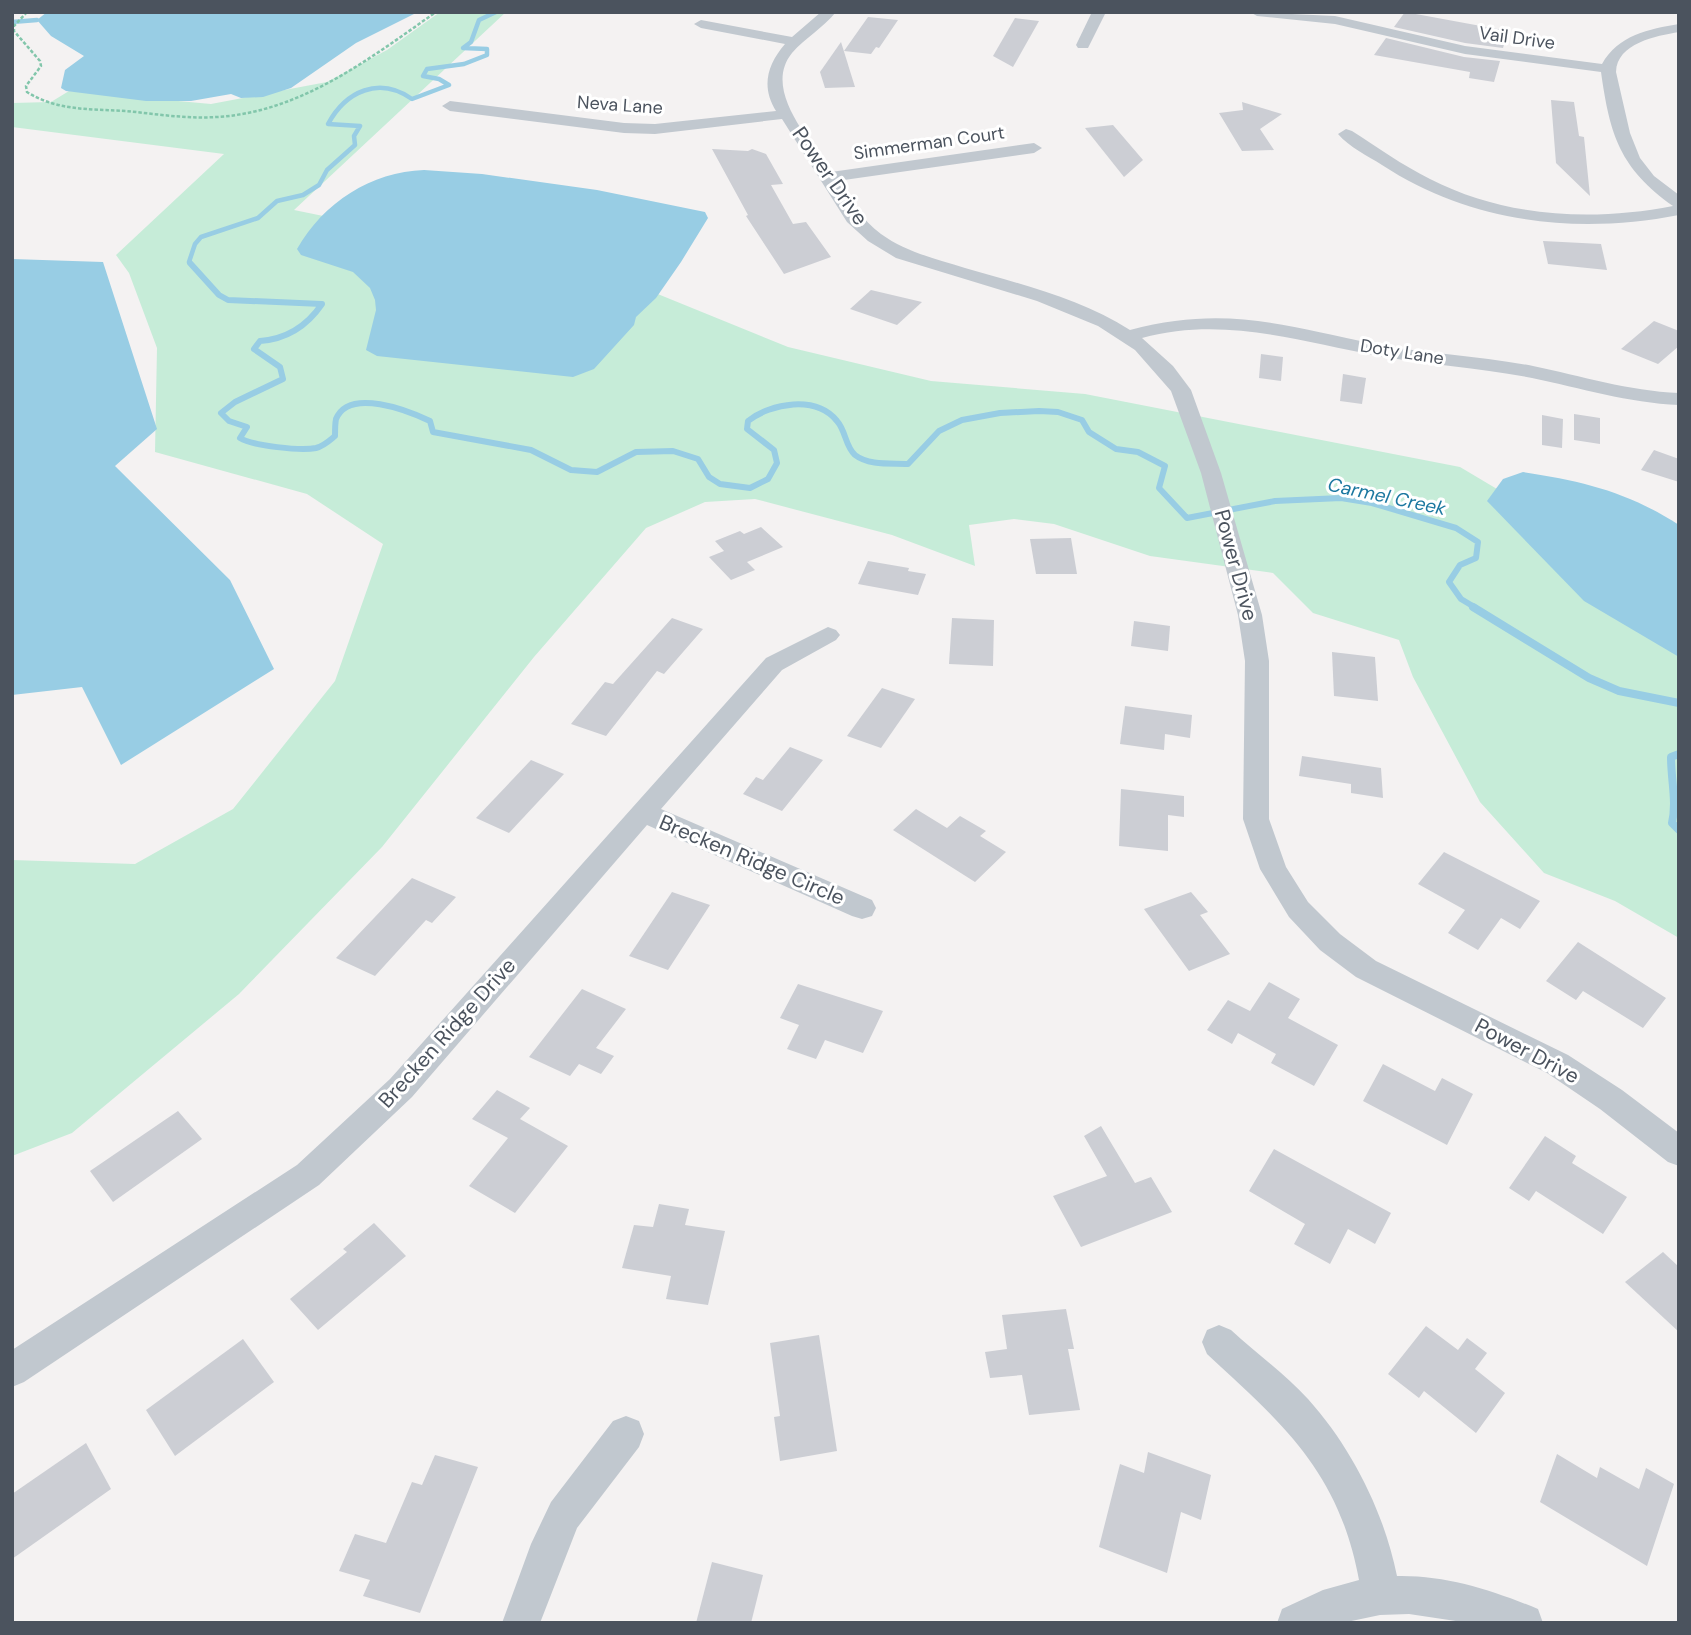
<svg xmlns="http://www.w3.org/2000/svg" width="1691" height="1635" viewBox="0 0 1691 1635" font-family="'DM Sans',sans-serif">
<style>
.green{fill:#c6ecd8}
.water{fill:#98cde4}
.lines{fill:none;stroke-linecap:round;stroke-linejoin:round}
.stream-far2{stroke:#98cde4;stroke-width:4.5}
.stream-far1{stroke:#98cde4;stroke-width:6}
.stream{stroke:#98cde4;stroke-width:8}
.building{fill:#ccced4}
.path{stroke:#82c6ab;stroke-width:2.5;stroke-dasharray:3.5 2;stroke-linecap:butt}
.minor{fill:#c1c8cf;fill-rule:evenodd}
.labels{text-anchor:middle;stroke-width:6;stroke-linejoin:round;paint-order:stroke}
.far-street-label{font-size:18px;fill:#4b535e;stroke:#fff}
.far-water-label{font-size:19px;font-style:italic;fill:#1c78a0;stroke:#fff}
.street-label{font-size:21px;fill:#4b535e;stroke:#fff}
</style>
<rect width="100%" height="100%" fill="#f4f2f2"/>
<polygon class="green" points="440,12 506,12 294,210 611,275 788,347 931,381 1085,394 1460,467 1679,597 1679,938 1615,901 1544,873 1480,802 1413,677 1399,640 1313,613 1273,573 1150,556 1054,524 1014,519 969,525 975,566 892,535 755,499 705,502 646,528 534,657 382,847 239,994 72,1133 12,1156 12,860 135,864 233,809 335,681 383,544 307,494 155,452 157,348 129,273 116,255 224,154 12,127 12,103 51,102 69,91 211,104 327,82 387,50"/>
<g class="water">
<polygon points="47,12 418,12 356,43 291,88 263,97 241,98 231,94 191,101 146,101 66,91 61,88 65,70 84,56 51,36 37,20"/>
<path d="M424,170L482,174L597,190L705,212L708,218L681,262L656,298L636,317L634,325L594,369L573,377L377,356L366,350L376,310L375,300L370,288L353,272L301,255L297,249C324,202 371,172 424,170Z"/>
<polygon points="12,259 103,262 157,429 115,466 230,580 274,669 121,765 82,687 12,695"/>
<path d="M1523,472C1583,481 1628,492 1679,525V657L1584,601L1487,501L1503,479Z"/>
</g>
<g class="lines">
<g class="stream-far2">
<polyline points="12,22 37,20"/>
<path d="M192,265L189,262L195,244L201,237L258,218L277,201L303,195L319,185L327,170L355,145L354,136L360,126L328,124C346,91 379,76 412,99L449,85L439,79L423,76L427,69L464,64L487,55V49L463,48L471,42L479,20L496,12"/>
</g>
<path class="stream-far1" d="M190,263L219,295L228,300L322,304C307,326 287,339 260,341L254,349L280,367L283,379L235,402L221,413L229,421L247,427L240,438C253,446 301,451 316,448C324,446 329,441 335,436C335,431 335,424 336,419C349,387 409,411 430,421L433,432L531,450L571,470L597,472L636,452L673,451L698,459L709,477L720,484L750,488L768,479L777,463L774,450L747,429L748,421C771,403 816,395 837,421C846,431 845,446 855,455C869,466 892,463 908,464L939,431L962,420L1000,413L1039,411L1058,412L1082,420L1089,432L1116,449L1138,452L1165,466L1159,488L1187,518L1275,501L1341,498L1372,503L1456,528L1478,542L1476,558L1460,565L1449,582L1461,599L1476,608"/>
<g class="stream">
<polyline points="1473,607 1589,678 1619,691 1679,703"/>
<path d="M1679,754L1671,757C1671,780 1677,802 1672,823L1679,830"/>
</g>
</g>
<g class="building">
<polygon points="1405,12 1508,31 1503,48 1465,43 1394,27"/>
<polygon points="868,17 898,20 879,48 876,47 871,54 844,51"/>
<polygon points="1015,18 1039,21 1013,67 993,56"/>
<polygon points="1386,38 1464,57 1500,61 1494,82 1469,78 1470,72 1374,55"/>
<polygon points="841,42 855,87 825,88 820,72"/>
<polygon points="1551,100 1574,102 1579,136 1584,137 1590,196 1556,163"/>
<polygon points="1242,102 1282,114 1260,129 1274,150 1242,151 1219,113 1243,110"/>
<polygon points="1113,125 1143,160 1124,177 1085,128"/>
<polygon points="712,149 748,151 752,149 766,154 783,184 771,185 793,224 806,222 831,257 784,274 746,216 748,215"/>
<polygon points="1543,241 1601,244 1607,270 1548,264"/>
<polygon points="871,290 922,302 897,325 850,309"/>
<polygon points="1654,321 1679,331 1679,346 1658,364 1621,349"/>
<polygon points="1261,354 1283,357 1281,381 1259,378"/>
<polygon points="1343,374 1366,378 1362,404 1340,401"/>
<polygon points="1574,414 1600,418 1600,444 1574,440"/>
<polygon points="1542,415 1563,419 1562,448 1542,445"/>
<polygon points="1654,450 1679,459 1679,482 1641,470"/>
<polygon points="761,527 783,547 747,562 755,570 731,580 709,557 724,551 715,541 740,531 744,534"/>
<polygon points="1071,538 1077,574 1036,574 1030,539"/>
<polygon points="868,561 909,568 908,571 926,574 918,595 858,584"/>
<polygon points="672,618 703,629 664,674 657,671 606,736 571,724 605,682 613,684"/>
<polygon points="952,618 994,620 993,666 949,664"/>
<polygon points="1134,621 1170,626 1168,651 1131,646"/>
<polygon points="1332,652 1375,657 1378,701 1334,696"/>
<polygon points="882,688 915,699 881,748 847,736"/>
<polygon points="1125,706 1192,715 1190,738 1165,734 1164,750 1120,744"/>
<polygon points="790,747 823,760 782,811 743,794 756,777 763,780"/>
<polygon points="1302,756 1381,768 1383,798 1351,793 1351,784 1299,776"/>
<polygon points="531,760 564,774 509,833 476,818"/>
<polygon points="1121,789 1184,796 1184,817 1168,815 1168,851 1119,846"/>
<polygon points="916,809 947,828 960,816 986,831 980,836 1006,852 975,882 893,830"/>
<polygon points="1444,852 1540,901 1520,929 1501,918 1478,950 1448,933 1465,910 1418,884"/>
<polygon points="412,878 456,897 432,923 426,920 375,976 336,958"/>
<polygon points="672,892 710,905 668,970 629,956"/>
<polygon points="1191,892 1208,912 1200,915 1230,954 1189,971 1144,909"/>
<polygon points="1578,942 1666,998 1643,1028 1583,991 1576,1000 1546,981"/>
<polygon points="1269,982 1300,999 1288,1018 1338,1045 1314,1086 1271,1063 1276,1054 1238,1033 1232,1044 1207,1030 1228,1000 1250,1011"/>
<polygon points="798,984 883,1011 863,1053 825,1040 816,1059 787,1049 799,1025 780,1018"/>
<polygon points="582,989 626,1009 596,1048 614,1056 601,1074 579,1064 570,1076 529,1057"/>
<polygon points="1383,1064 1435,1091 1442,1078 1473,1094 1447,1145 1363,1101"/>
<polygon points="497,1090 530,1108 520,1119 568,1146 515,1213 469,1186 508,1138 472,1119"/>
<polygon points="178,1111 202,1139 113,1202 90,1171"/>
<polygon points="1101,1126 1135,1183 1151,1177 1172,1212 1081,1247 1053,1196 1107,1176 1084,1136"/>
<polygon points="1545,1136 1576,1156 1572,1163 1627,1197 1603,1234 1536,1191 1529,1201 1509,1188"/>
<polygon points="1274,1149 1391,1213 1375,1244 1348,1229 1330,1264 1294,1244 1305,1224 1249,1191"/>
<polygon points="659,1204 689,1209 685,1225 725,1231 708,1305 666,1299 671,1276 622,1268 634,1225 653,1227"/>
<polygon points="374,1223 406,1256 318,1330 290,1299 347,1252 343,1249"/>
<polygon points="1663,1252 1679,1267 1679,1332 1625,1282"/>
<polygon points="1066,1309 1074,1349 1068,1349 1080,1410 1029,1415 1022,1375 990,1378 985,1352 1007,1349 1002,1315"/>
<polygon points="1426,1326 1458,1350 1467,1338 1487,1353 1475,1369 1505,1393 1476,1433 1424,1391 1419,1398 1388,1374"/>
<polygon points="819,1335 837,1451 780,1461 774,1417 780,1416 770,1343"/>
<polygon points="243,1339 274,1382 175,1456 146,1410"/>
<polygon points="86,1443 111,1489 12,1559 12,1494"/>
<polygon points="1148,1452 1211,1475 1201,1520 1181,1512 1167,1573 1099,1547 1120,1464 1144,1473"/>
<polygon points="1557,1454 1597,1478 1600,1467 1639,1489 1646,1468 1674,1484 1647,1566 1540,1502"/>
<polygon points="435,1455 478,1467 420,1613 363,1596 370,1580 339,1571 355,1534 386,1543 412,1482 422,1485"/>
<polygon points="712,1562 763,1575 751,1623 696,1623"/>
</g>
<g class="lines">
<path class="path" d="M27,12L14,26V31L40,61L41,66L26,86L27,92C57,111 91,109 126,111C156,114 186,119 217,117C301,112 369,59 436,12"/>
<g class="minor">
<path d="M821,12H836C823,28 805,38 792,53C762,90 811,140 831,172L1034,143L1042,148L1034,153L837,181C850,200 862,220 881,234C906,252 936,259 965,268C1020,284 1080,298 1130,330C1225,305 1282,325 1375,344C1427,354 1481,356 1533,366C1582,376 1628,391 1679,393V405C1628,403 1581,388 1532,378C1481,368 1430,365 1379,356C1298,341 1224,316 1142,338L1173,366L1191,390L1221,473L1262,615L1269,661V819L1286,867L1308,902L1340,934L1376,961L1568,1055L1622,1090L1679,1133V1166L1668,1162L1600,1109L1547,1073L1356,977L1320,950L1289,917L1260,869L1243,819L1245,661L1238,615L1201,473L1171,391L1135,350L1098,326L1037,301L896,258L868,241L847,222L782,119L655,134L624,133L450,111L442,106L450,101L624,123L655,124L776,111C761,87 767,65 785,44L701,28L694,24L701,20L792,37Z"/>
<polygon points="1092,12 1106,12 1088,48 1078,48 1076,45"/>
<path d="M1250,12L1335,16L1465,46L1602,64C1618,35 1649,29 1679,24V32C1656,36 1617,43 1616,72L1630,133L1640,158L1654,176L1679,195V215C1576,235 1471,223 1382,165C1368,156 1349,147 1338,134L1346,129L1352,131C1377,147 1402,165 1430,179C1504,217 1591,222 1673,206C1620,168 1610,136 1601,72L1465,54L1335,24L1257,16Z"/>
<polygon points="828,627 836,630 840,635 836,640 782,670 661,809 872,900 876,908 872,916 862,919 852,916 647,825 412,1097 319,1185 24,1382 12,1387 12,1350 297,1165 390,1079 766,658"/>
<path d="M1219,1325L1231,1330C1256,1353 1285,1374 1308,1399C1352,1448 1384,1512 1397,1576C1446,1575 1492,1590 1538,1609L1543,1623H1469L1409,1614L1380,1615L1342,1623H1277L1282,1609L1323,1590L1359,1580C1339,1472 1284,1425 1207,1354L1202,1342L1207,1330Z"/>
<polygon points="626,1416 639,1421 644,1434 639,1447 577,1528 540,1623 502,1623 531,1544 551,1502 613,1421"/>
</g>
</g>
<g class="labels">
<g class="far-street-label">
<text transform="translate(1517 38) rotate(8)" y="6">Vail Drive</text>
<text transform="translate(620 105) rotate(4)" y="6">Neva Lane</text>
<text transform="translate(929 143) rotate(-8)" y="6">Simmerman Court</text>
<text transform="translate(1402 352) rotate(9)" y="6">Doty Lane</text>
</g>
<g class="far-water-label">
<text transform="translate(1387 496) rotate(12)" y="7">Carmel Creek</text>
</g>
<g class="street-label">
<text transform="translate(830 176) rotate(55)" y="7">Power Drive</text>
<text transform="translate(1236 565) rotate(75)" y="7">Power Drive</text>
<text transform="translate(752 860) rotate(23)" y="7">Brecken Ridge Circle</text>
<text transform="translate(447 1033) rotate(-48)" y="7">Brecken Ridge Drive</text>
<text transform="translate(1527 1051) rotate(28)" y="7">Power Drive</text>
</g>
</g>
<rect width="1691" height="1635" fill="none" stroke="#4b535e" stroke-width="28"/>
</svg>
